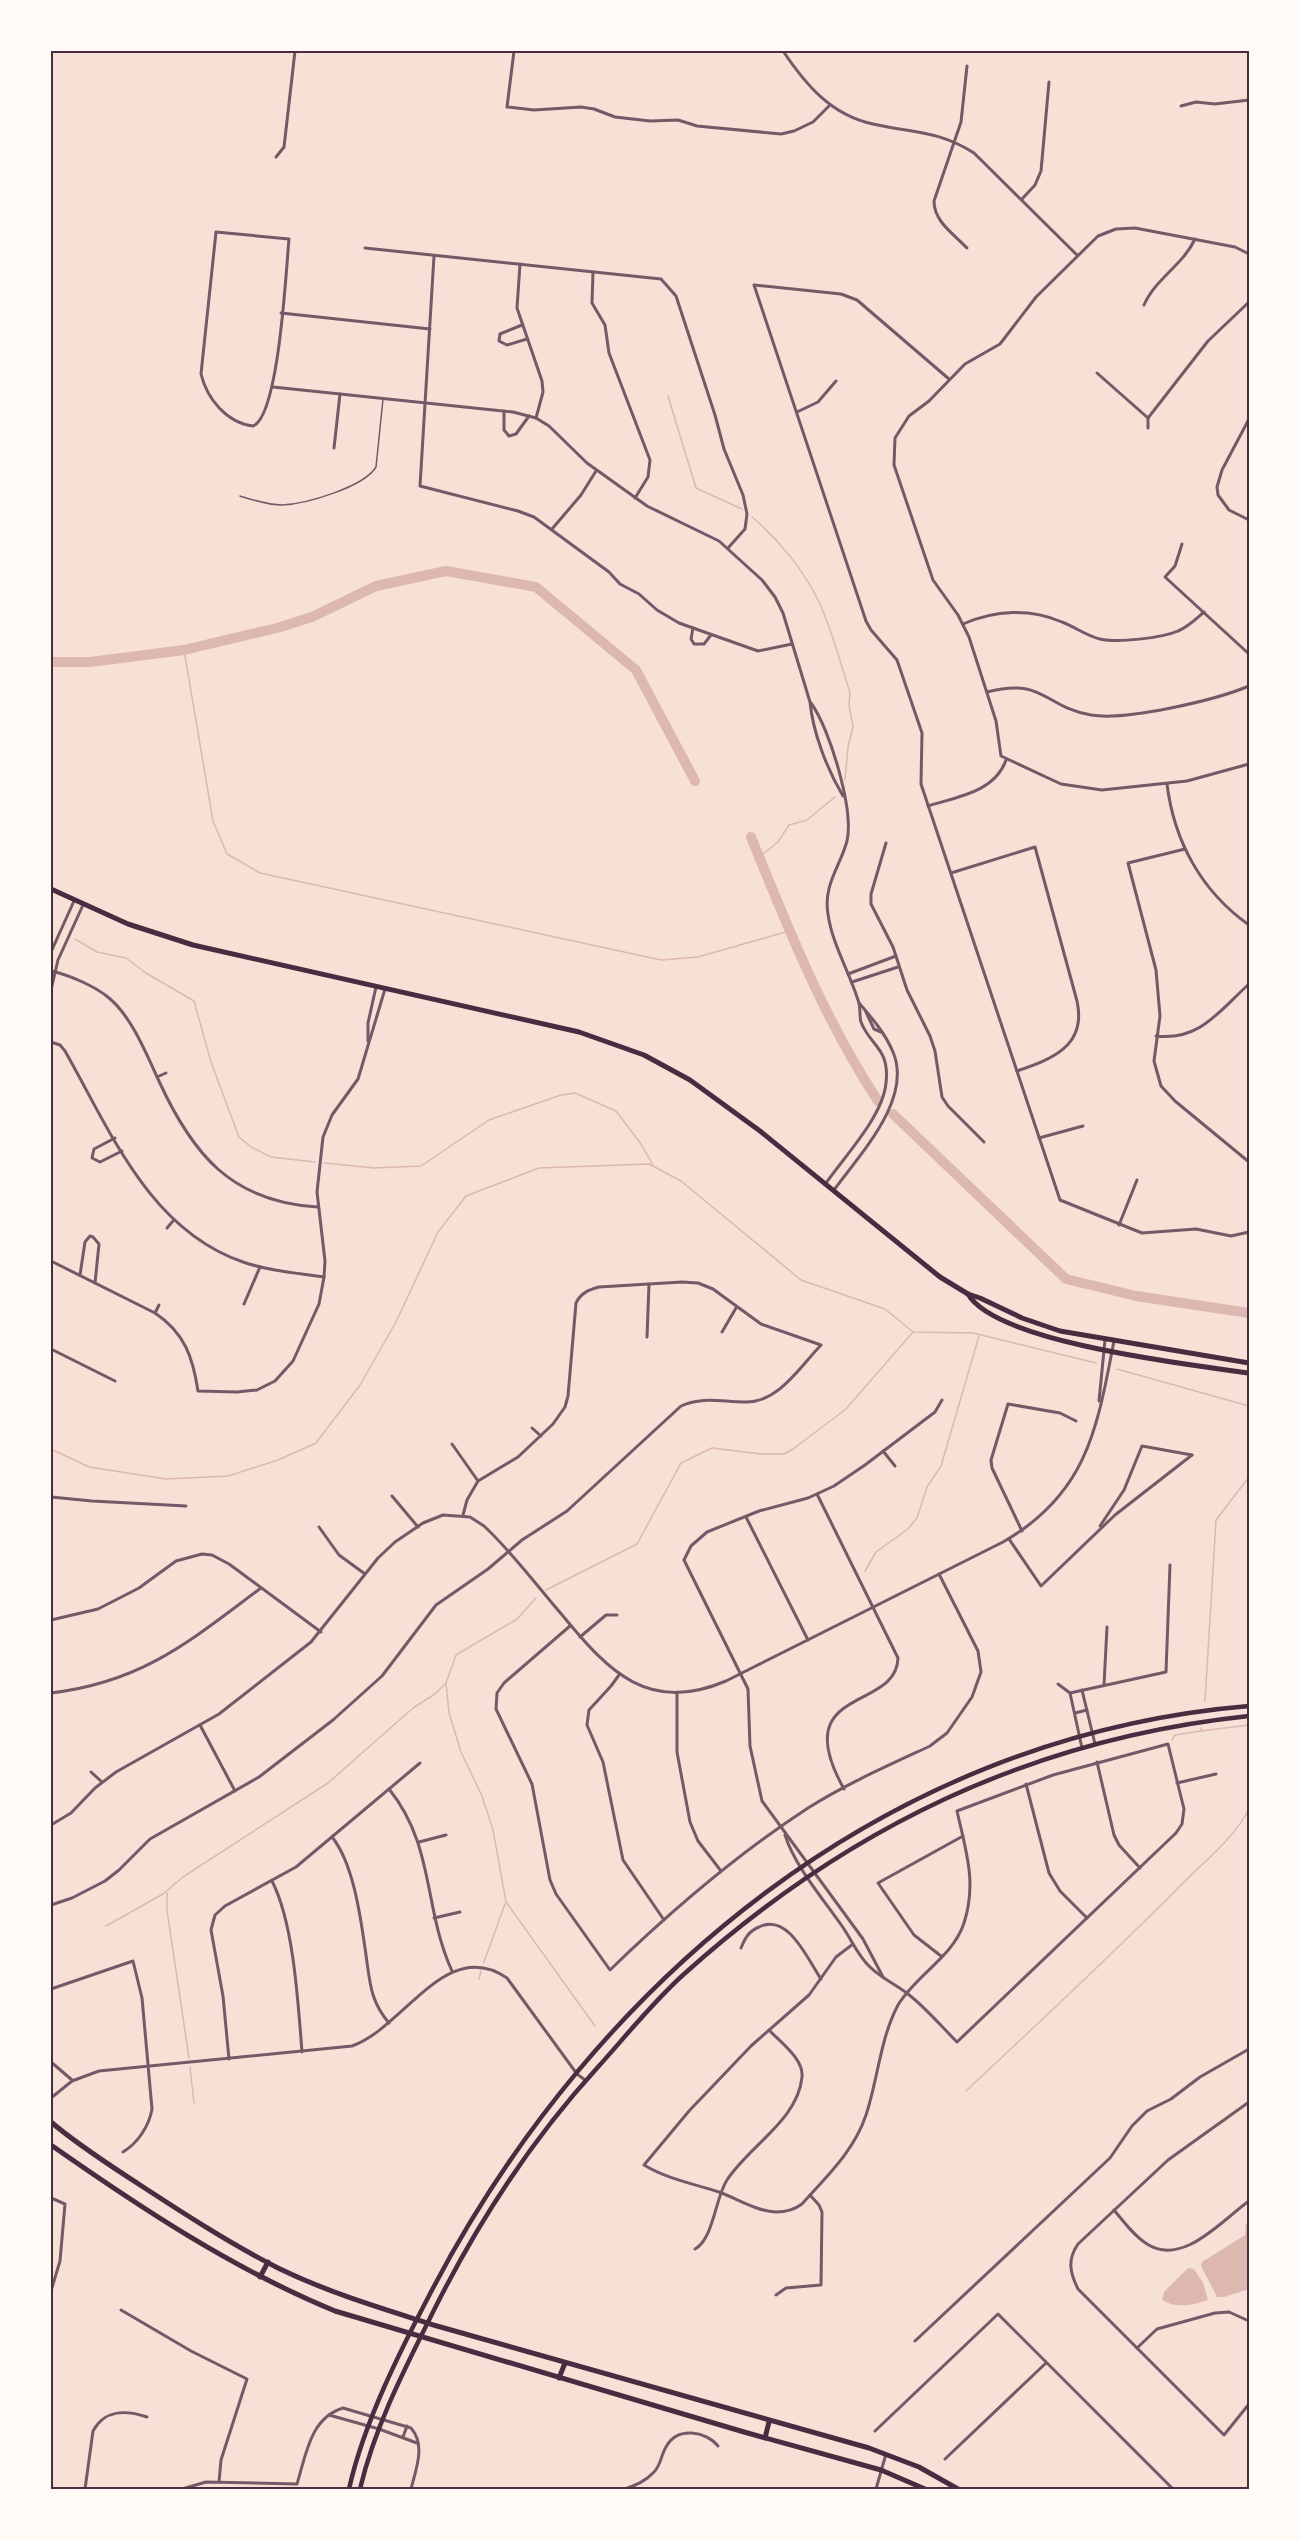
<svg xmlns="http://www.w3.org/2000/svg" width="1300" height="2540" viewBox="0 0 1300 2540" font-family="Karla,sans-serif">
<style>
.water{fill:#dcb8b0}
.lines{fill:none;stroke-linecap:round;stroke-linejoin:round}
.stream{stroke:#dcb8b0;stroke-width:1.5}
.river{stroke:#dcb8b0;stroke-width:10}
.service{stroke:#755966;stroke-width:1.5}
.minor{stroke:#755966;stroke-width:3}
.secondary{stroke:#4a2c40;stroke-width:4.5}
.primary{stroke:#4a2c40;stroke-width:5}
.neatline{fill:none;stroke:#4a2c40;stroke-width:2}
</style>
<rect width="100%" height="100%" fill="#f7e1d7"/>
<g class="water">
<polygon points="1246,2223 1249,2226 1249,2289 1224,2297 1217,2297 1201,2266 1202,2262 1245,2235"/>
<path d="M1188,2268L1194,2269L1203,2283L1208,2300C1194,2305 1176,2309 1162,2300L1164,2292Z"/>
</g>
<g class="lines">
<g class="stream">
<polyline points="668,396 696,488 742,509"/>
<path d="M752,517C778,539 803,569 818,600C832,629 840,662 850,693L849,705L853,727L848,747L845,780"/>
<polyline points="184,650 213,821 227,854 260,873 661,960 698,957 789,931"/>
<polyline points="759,857 778,842 789,825 807,820 835,797"/>
<polyline points="75,939 97,952 126,958 146,973 194,1001 211,1062 239,1137 251,1147 271,1157 315,1162"/>
<polyline points="324,1163 374,1168 421,1166 489,1120 561,1095 575,1093 616,1111 641,1144 653,1165"/>
<polyline points="1117,1369 1249,1406"/>
<polyline points="51,1449 89,1467 166,1479 228,1476 278,1460 316,1443 360,1385 396,1322 438,1232 466,1196 539,1168 649,1164 681,1181 801,1280 885,1309 913,1332 973,1333 1096,1363"/>
<polyline points="865,1571 876,1552 908,1529 917,1518 927,1487 941,1466 979,1336"/>
<polyline points="546,1590 637,1544 681,1463 712,1448 761,1454 784,1454 793,1449 846,1409 913,1332"/>
<polyline points="536,1598 517,1619 456,1655 446,1683 449,1713 461,1752 482,1796 493,1830 506,1902 595,2026"/>
<polyline points="1205,1701 1216,1520 1249,1477"/>
<polyline points="1201,1728 1201,1731 1249,1725"/>
<polyline points="1172,1740 1175,1735 1201,1731"/>
<polyline points="167,1893 167,1910 189,2058"/>
<polyline points="106,1926 163,1894 183,1877 328,1783 413,1708 435,1694 446,1683"/>
<polyline points="484,1962 505,1904"/>
<polyline points="479,1979 481,1971"/>
<polyline points="190,2067 194,2103"/>
<path d="M966,2091C1037,2024 1110,1957 1179,1887C1202,1863 1234,1839 1249,1809"/>
</g>
<g class="river">
<polyline points="51,662 90,662 184,650 277,628 312,617 376,586 446,571 536,587 636,670 695,781"/>
<path d="M751,837C788,928 824,1019 878,1101"/>
<polyline points="893,1114 1066,1279 1136,1296 1249,1313"/>
</g>
<path class="service" d="M240,496C253,500 268,505 282,505C306,504 364,487 376,467L383,399"/>
<g class="minor">
<polyline points="514,51 507,107 534,110 581,107 594,109 615,117 650,121 678,120 697,126 781,134 794,131 813,122 830,105"/>
<path d="M783,51C806,85 831,115 873,124C912,133 938,130 974,153L1077,255"/>
<path d="M967,66L961,122L934,201C934,222 954,234 967,248"/>
<polyline points="1181,106 1196,102 1215,104 1249,100"/>
<polyline points="276,157 284,147 295,51"/>
<polyline points="1022,199 1035,185 1041,171 1049,82"/>
<path d="M216,232L289,239C286,270 279,416 253,426C227,423 207,399 201,374Z"/>
<polyline points="365,248 661,279 676,296 715,415 724,449 743,495 747,514 745,529 728,548"/>
<polyline points="1249,254 1235,247 1135,228 1116,229 1098,236 1036,297 1000,344 965,364 929,401 909,416 895,438 894,465 933,580 958,615 969,637 996,721 1001,756 1061,784 1102,790 1187,781 1249,764"/>
<polyline points="434,256 420,486 518,511 534,517 609,572 620,584 639,594 657,610 679,623 758,651 792,644"/>
<polyline points="520,264 517,308 542,381 543,392 536,418"/>
<polyline points="593,272 592,303 605,325 609,353 650,460 648,477 635,498"/>
<path d="M1144,305C1155,279 1183,265 1195,239"/>
<polyline points="281,313 430,329"/>
<polyline points="522,325 500,334 499,341 507,345 527,339"/>
<polyline points="1097,373 1148,418"/>
<polyline points="949,379 857,300 841,294 754,285 866,621 871,630 897,660 922,733 921,784 1060,1200 1142,1233 1196,1229 1231,1236 1249,1232"/>
<path d="M273,387L513,412L536,418L549,426L587,463L647,506L719,541L762,580L775,597L783,613L810,702C813,733 827,769 843,796"/>
<polyline points="504,411 504,430 509,436 516,434 529,416"/>
<polyline points="797,412 818,402 836,381"/>
<polyline points="1249,419 1222,470 1217,487 1218,495 1229,510 1249,520"/>
<polyline points="1148,428 1148,418 1208,341 1249,302"/>
<polyline points="334,448 340,394"/>
<polyline points="552,529 581,495 596,471"/>
<polyline points="1182,544 1175,566 1165,577 1249,654"/>
<path d="M963,624C995,610 1030,608 1062,622C1075,627 1087,636 1100,639C1117,643 1162,638 1178,631C1188,627 1196,619 1204,612"/>
<polyline points="693,628 691,639 694,644 704,644 711,635"/>
<path d="M987,692C1044,677 1044,707 1091,715C1126,721 1216,700 1249,686"/>
<path d="M811,703C830,729 854,810 847,841C840,867 823,885 828,914C832,944 849,971 858,1000C861,1007 859,1015 861,1022C870,1046 890,1048 886,1083C883,1116 845,1156 826,1183"/>
<path d="M1167,784C1174,841 1201,891 1249,925"/>
<path d="M928,806C957,797 995,792 1006,760"/>
<polyline points="886,843 871,894 871,904 893,947 907,990 930,1036 935,1051 942,1097 948,1106 984,1142"/>
<polyline points="1185,849 1128,863 1156,970 1160,1016 1154,1061 1161,1086 1175,1101 1249,1162"/>
<path d="M951,873L1035,847L1077,1001C1087,1046 1052,1059 1017,1071"/>
<polyline points="51,952 74,901"/>
<path d="M51,971C69,975 95,986 109,998C131,1016 146,1053 158,1079C192,1154 231,1202 318,1207"/>
<polyline points="848,974 896,956"/>
<polyline points="852,982 898,967"/>
<polyline points="51,990 58,960 83,905"/>
<polyline points="866,1012 874,1029 881,1032"/>
<path d="M1156,1036C1200,1041 1219,1011 1249,984"/>
<polyline points="368,1041 368,1023 376,987"/>
<path d="M51,1042L60,1045L65,1051C110,1130 149,1230 243,1262C269,1271 297,1273 324,1277"/>
<polyline points="157,1077 166,1073"/>
<polyline points="115,1138 94,1149 92,1158 100,1162 122,1151"/>
<polyline points="1039,1138 1083,1126"/>
<path d="M834,1190C860,1154 913,1099 893,1052C885,1033 872,1018 859,1003"/>
<polyline points="1119,1225 1137,1180"/>
<polyline points="167,1228 173,1221"/>
<path d="M51,1261L155,1313C185,1333 193,1358 198,1391L237,1392L257,1390L275,1381L293,1361L319,1304L324,1277L325,1261L317,1192L323,1137L332,1115L358,1079L385,989"/>
<polyline points="80,1275 85,1242 90,1236 93,1237 99,1244 95,1283"/>
<polyline points="244,1304 260,1267"/>
<polyline points="155,1313 159,1305"/>
<polyline points="722,1332 736,1308"/>
<polyline points="647,1337 649,1284"/>
<polyline points="51,1349 115,1381"/>
<polyline points="1099,1401 1105,1340"/>
<polyline points="532,1428 541,1436"/>
<polyline points="452,1444 478,1481"/>
<polyline points="883,1451 895,1466"/>
<path d="M817,1494L898,1658C897,1712 786,1685 844,1789"/>
<polyline points="392,1496 418,1527"/>
<polyline points="51,1497 92,1501 186,1506"/>
<polyline points="746,1517 808,1640"/>
<polyline points="1100,1526 1124,1490 1142,1446 1192,1455"/>
<polyline points="319,1527 339,1555 365,1574"/>
<polyline points="1022,1531 992,1468 991,1460 1008,1404 1060,1413 1076,1421"/>
<polyline points="1009,1539 1041,1586 1115,1515 1192,1455"/>
<polyline points="51,1620 98,1609 139,1588 176,1561 202,1554 212,1555 229,1564 321,1632"/>
<path d="M570,1626L504,1683L497,1693L496,1709L532,1784L550,1880L556,1894L610,1970C671,1911 736,1855 808,1808C846,1784 889,1765 930,1746L947,1733L972,1697L981,1672L978,1651L939,1574"/>
<polyline points="580,1637 606,1615 617,1615"/>
<polyline points="619,1675 611,1686 589,1710 587,1725 603,1762 623,1860 664,1920"/>
<polyline points="1058,1684 1070,1693 1166,1672 1170,1565"/>
<polyline points="1104,1685 1107,1627"/>
<polyline points="1082,1690 1095,1744"/>
<polyline points="677,1692 677,1752 690,1822 698,1841 721,1871"/>
<path d="M51,1693C143,1682 190,1641 261,1588"/>
<polyline points="1070,1693 1082,1748"/>
<polyline points="1075,1713 1087,1710"/>
<polyline points="200,1725 235,1791"/>
<polyline points="1097,1762 1114,1835 1119,1845 1140,1868"/>
<polyline points="91,1772 102,1782"/>
<polyline points="1177,1783 1216,1774"/>
<polyline points="1026,1784 1049,1873 1060,1891 1087,1918"/>
<path d="M389,1789C435,1846 423,1907 452,1971"/>
<path d="M51,1825L71,1813L95,1788L116,1772L219,1714L311,1642L378,1558L395,1542L423,1523L443,1515L470,1517L484,1526C513,1553 537,1586 563,1616C609,1672 649,1714 726,1681L1003,1542C1087,1494 1097,1429 1114,1341"/>
<path d="M785,1835C795,1867 825,1901 844,1929C852,1941 859,1957 870,1967C881,1978 895,1984 908,1994C926,2008 941,2026 957,2042L1176,1833L1182,1824L1184,1809L1168,1744L1053,1775L957,1811C966,1851 977,1883 964,1923C953,1957 916,1975 898,2005C880,2039 878,2079 866,2115C854,2151 827,2176 802,2204C794,2210 787,2212 776,2212C756,2211 738,2199 719,2192C694,2184 667,2179 644,2165L689,2111L751,2046L809,1995L836,1957L853,1944"/>
<path d="M332,1837C354,1864 361,1920 366,1955C370,1982 370,2001 389,2023"/>
<polyline points="419,1842 446,1835"/>
<path d="M272,1881C294,1924 298,2003 302,2052"/>
<path d="M51,1905L72,1898L105,1881L119,1870L150,1839L259,1777L333,1720L382,1676L436,1605L488,1569L522,1540L567,1511L681,1406C703,1396 722,1402 745,1402C778,1403 800,1367 821,1345L761,1324L713,1289L698,1283L682,1282L599,1287C588,1290 581,1293 576,1303L568,1396L565,1407L553,1424L518,1457L478,1481L467,1500L463,1515"/>
<polyline points="434,1918 460,1912"/>
<path d="M741,1948C745,1938 749,1931 759,1927C788,1912 808,1960 821,1979"/>
<polyline points="941,1956 914,1935 878,1883 963,1836"/>
<polyline points="883,1977 863,1939 762,1801 750,1746 748,1689 684,1560 691,1546 707,1532 759,1511 808,1498 834,1486 865,1465 935,1412 942,1400"/>
<path d="M51,1989L133,1961L142,1998L152,2109C149,2126 138,2143 123,2152"/>
<polyline points="229,2059 223,1996 211,1930 215,1915 225,1906 296,1867 420,1763"/>
<polyline points="51,2062 72,2080"/>
<path d="M51,2098L72,2081L99,2071L352,2046C404,2028 446,1936 507,1978L577,2074L585,2080"/>
<path d="M1249,2102L1168,2160L1078,2244C1067,2260 1070,2273 1078,2289L1224,2435L1249,2404"/>
<polyline points="51,2198 65,2204 60,2261 51,2291"/>
<path d="M1114,2210C1124,2222 1134,2236 1147,2244C1183,2267 1222,2220 1249,2201"/>
<path d="M695,2249C714,2238 715,2198 727,2180C749,2146 798,2120 802,2077C804,2059 780,2042 769,2030"/>
<polyline points="776,2295 786,2288 821,2285 822,2212 819,2205 810,2195"/>
<polyline points="121,2310 191,2351 247,2379 221,2460 219,2482"/>
<polyline points="915,2341 1110,2158 1132,2126 1147,2111 1171,2099 1200,2077 1249,2049"/>
<polyline points="1137,2348 1157,2329 1215,2313 1229,2312 1249,2321"/>
<polyline points="329,2415 379,2429 417,2443"/>
<polyline points="875,2431 998,2314 1173,2489"/>
<polyline points="403,2437 407,2426"/>
<polyline points="945,2459 1046,2363"/>
<path d="M85,2489L93,2431C105,2409 126,2410 147,2417"/>
<path d="M182,2489L206,2482L297,2484C306,2455 310,2418 343,2408L411,2428C426,2445 416,2469 411,2489"/>
<path d="M625,2489C636,2485 646,2481 654,2472C661,2465 661,2455 666,2447C677,2426 706,2431 718,2446"/>
<polyline points="876,2489 886,2454"/>
</g>
<g class="secondary">
<path d="M349,2489C364,2422 400,2351 432,2290C596,1977 888,1736 1249,1706"/>
<path d="M360,2489C375,2426 405,2368 434,2310C478,2222 532,2139 598,2067C626,2036 652,2003 683,1975C846,1828 1030,1739 1249,1716"/>
</g>
<g class="primary">
<polyline points="51,889 128,924 193,945 579,1032 644,1055 690,1080 760,1131 940,1277 968,1294 980,1298 1022,1318 1060,1331 1249,1363"/>
<path d="M968,1294C996,1343 1192,1365 1249,1373"/>
<path d="M51,2122C78,2145 108,2164 137,2183C183,2213 229,2243 278,2268C329,2293 384,2309 437,2326L869,2448L919,2467L958,2489"/>
<path d="M51,2145C141,2208 233,2269 335,2311L744,2432L881,2470L925,2489"/>
<polyline points="260,2277 268,2262"/>
<polyline points="559,2378 565,2363"/>
<polyline points="765,2438 769,2422"/>
</g>
</g>
<rect width="1300" height="2540" fill="none" stroke="#fffaf5" stroke-width="105"/>
<rect x="52" y="52" width="1196" height="2436" class="neatline"/>
</svg>
